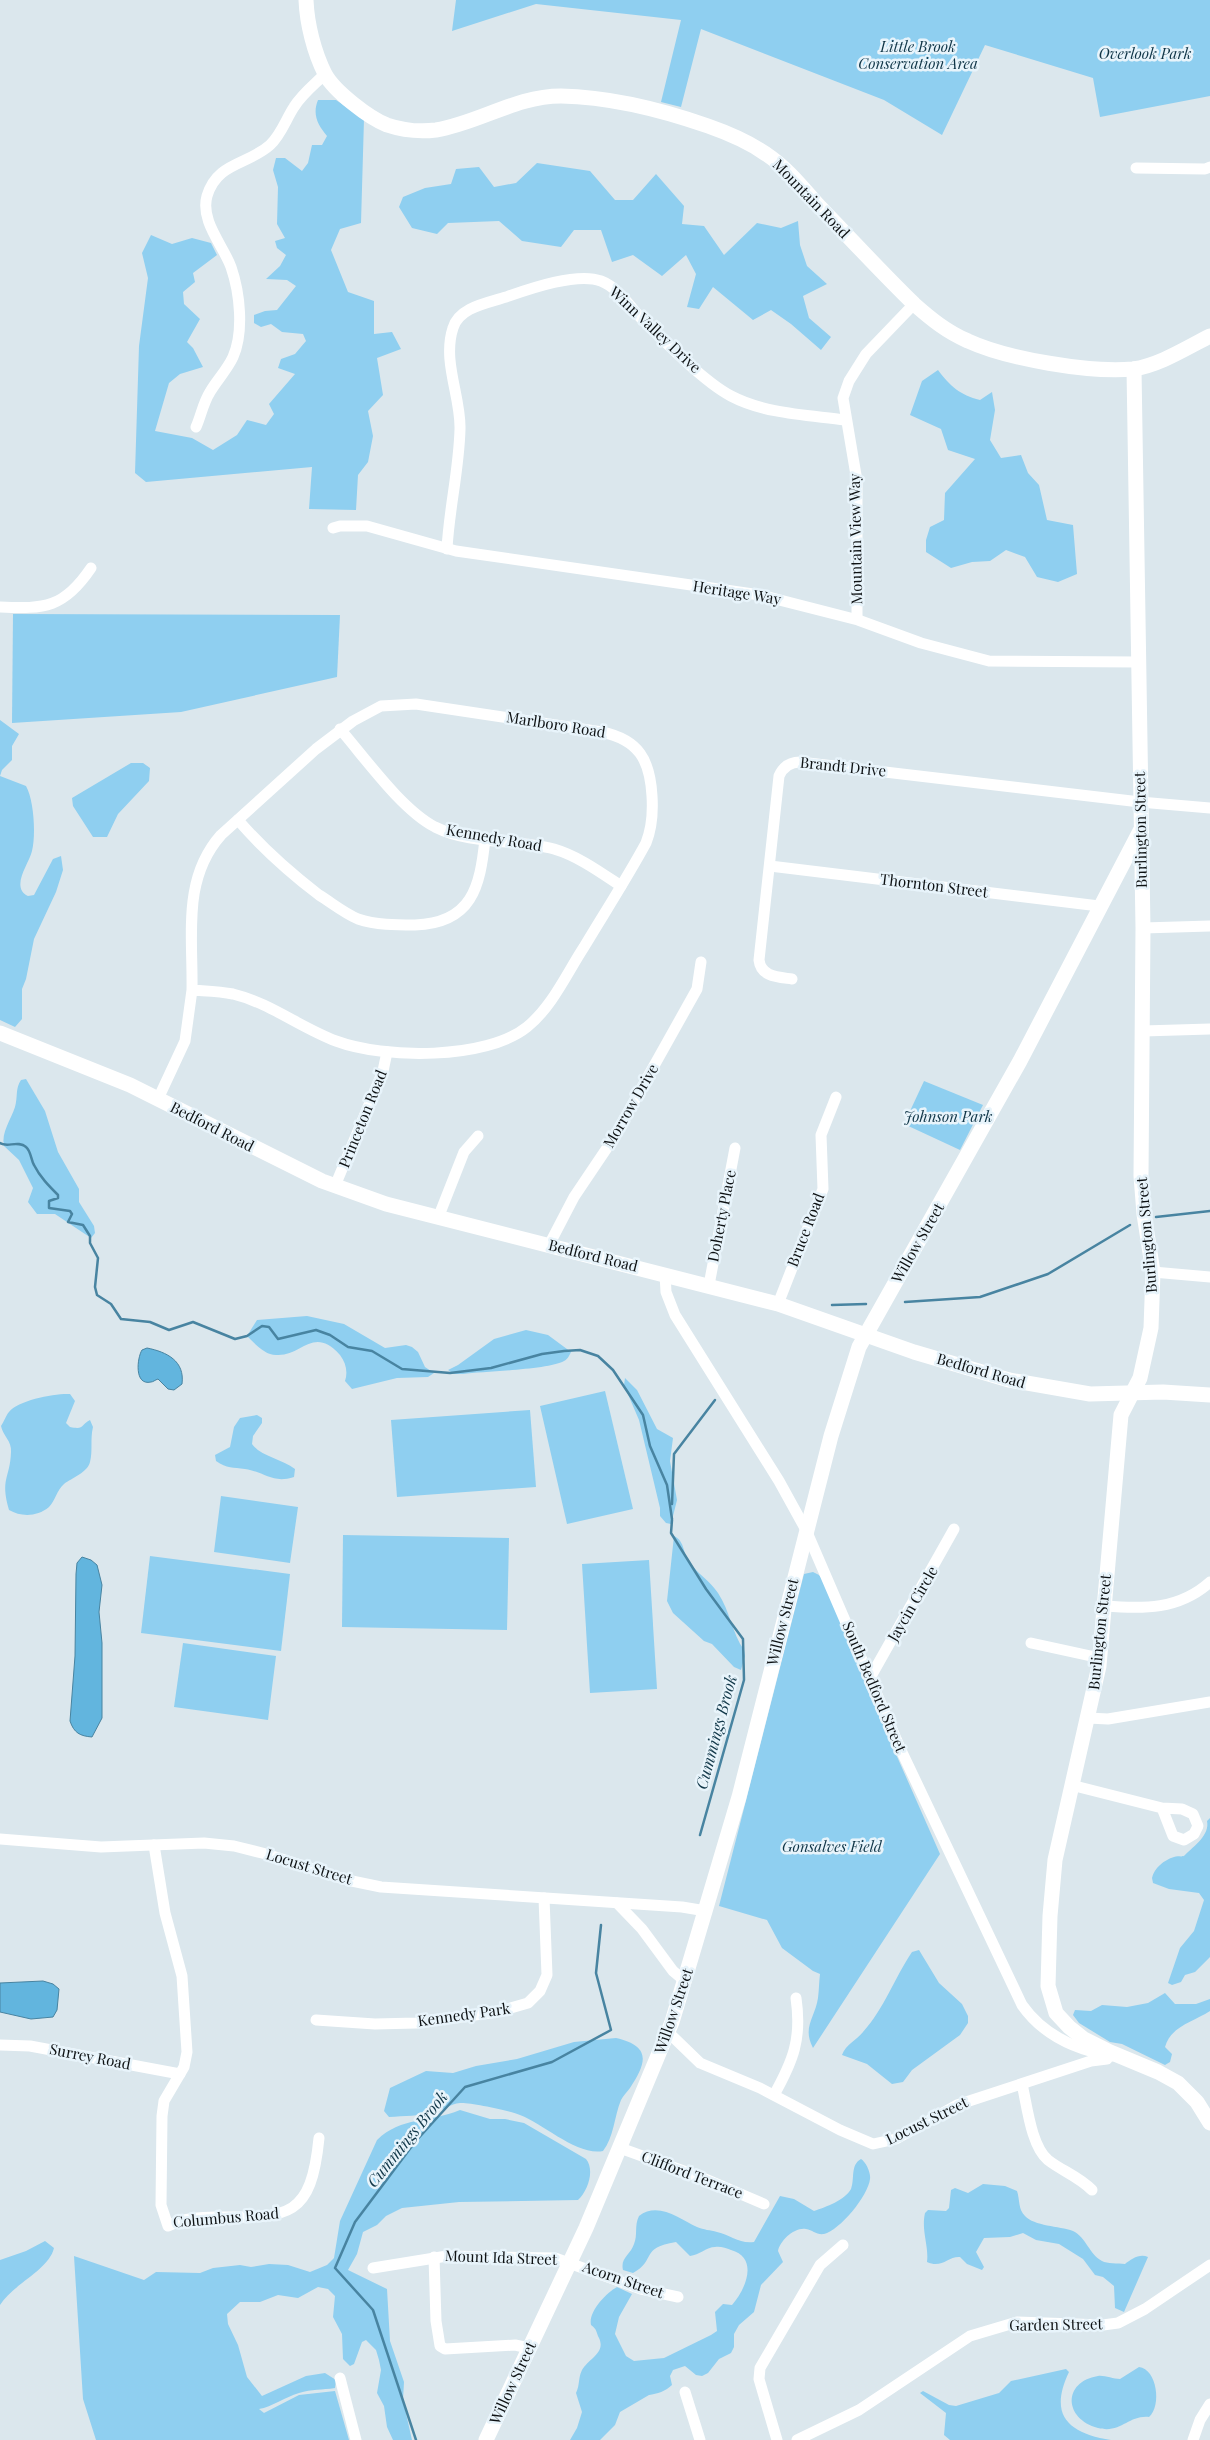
<svg xmlns="http://www.w3.org/2000/svg" width="1210" height="2440" viewBox="0 0 1210 2440" font-family="'Playfair Display',serif">
<style>
.green{fill:#8fcff0}
.water{fill:#62b5de;stroke:#4884a1}
.lines{fill:none;stroke-linecap:round;stroke-linejoin:round}
.stream{stroke:#4884a1;stroke-width:2.5}
.street{stroke:#fff;stroke-width:11}
.secondary{stroke:#fff;stroke-width:15}
.labels{text-anchor:middle;stroke-width:5;stroke-linejoin:round;paint-order:stroke}
.park-label{font-size:15px;font-style:italic;fill:#0f3547;stroke:#e8f4fb}
.street-label{font-size:15px;fill:#0d1113;stroke:#e8f4fb}
.water-label{font-size:16px;font-style:italic;fill:#123849;stroke:#e8f4fb}
</style>
<rect width="100%" height="100%" fill="#dbe7ed"/>
<g class="green">
<polygon points="456,0 1210,0 1210,96 1100,117 1093,78 985,45 942,135 884,100 701,29 681,107 661,102 681,20 536,4 452,31"/>
<path d="M318,100H336L364,119L361,223L340,229L331,250L348,292L374,301V334L392,332L401,349L377,358L383,395L368,411L373,436L368,462L358,475L356,510L309,509L312,467L146,482L135,473L139,346L148,278L142,253L151,235L172,244L192,238L211,243L217,255L193,273L195,282L183,292L184,304L200,319L187,342L193,348L203,367L180,374L169,383L155,431L192,438L213,450L237,435L247,420L266,425L274,414L269,404L295,374L278,368L281,359L295,354L306,341L303,334L282,332L271,324L261,327L254,323V315L265,311L277,310L296,286L287,280L266,279L280,266L286,255L277,248L275,241L285,238L277,224L278,187L273,170L276,158H285L302,171L308,163L312,145H322L327,136C318,125 312,115 318,100Z"/>
<polygon points="537,163 590,171 615,200 633,200 656,174 684,206 682,224 704,226 724,255 757,223 781,228 798,221 800,245 807,266 827,284 803,296 809,318 831,337 821,350 791,324 771,310 753,320 713,287 699,309 687,307 696,274 686,255 662,276 633,255 612,262 601,230 574,230 561,247 522,241 499,221 448,223 437,234 412,228 399,207 403,197 425,188 451,184 456,169 479,167 494,187 516,183"/>
<path d="M938,370C950,386 960,395 980,400L992,392L995,410L990,440L1001,458L1021,455L1028,473L1039,485L1047,520L1073,525L1077,574L1058,582L1037,577L1025,557L1006,550L990,561L972,562L951,568L926,552V540L930,527L944,520L945,493L975,459L948,450L941,429L910,415L922,381Z"/>
<polygon points="13,614 340,615 337,677 181,712 12,723"/>
<polygon points="0,720 19,734 12,746 12,760 2,770 0,776"/>
<polygon points="131,763 143,763 150,768 149,781 118,814 107,837 93,837 73,806 72,798"/>
<path d="M0,776L26,786C34,800 36,835 32,851C29,864 10,887 28,896L34,895L53,859L61,856L63,870L56,892L34,939L26,979L22,989V1019L15,1027L0,1020Z"/>
<path d="M26,1079L45,1111L58,1152L79,1189V1202L94,1226L95,1233L91,1238L55,1214H37L28,1202L33,1188L19,1160L4,1146C1,1132 11,1120 15,1107C18,1097 15,1089 21,1080Z"/>
<polygon points="924,1081 983,1105 960,1150 904,1124"/>
<path d="M307,1316L344,1324L385,1348L406,1345L412,1347L418,1352L425,1367L434,1373L428,1377L397,1378L352,1389L345,1381C348,1372 346,1363 340,1355C313,1325 302,1357 276,1355C265,1355 255,1344 247,1336L257,1320Z"/>
<path d="M526,1330L548,1335L571,1352C569,1356 568,1359 564,1361C548,1370 485,1371 463,1374H454L448,1370L458,1365L494,1339Z"/>
<polygon points="625,1378 637,1390 657,1429 673,1438 670,1461 677,1500 671,1524 666,1523 660,1516 660,1508 639,1420 624,1385"/>
<polygon points="605,1391 633,1509 567,1524 540,1406"/>
<path d="M70,1394L75,1401L66,1423L70,1427C85,1430 80,1425 90,1420L93,1427C90,1439 93,1451 90,1462C88,1472 72,1478 64,1484C57,1490 55,1501 49,1507C37,1517 21,1517 9,1510C0,1478 10,1479 11,1452C12,1441 3,1436 1,1426C4,1422 6,1415 9,1412C18,1400 56,1393 70,1394Z"/>
<polygon points="530,1410 536,1487 397,1497 391,1420"/>
<path d="M257,1415L262,1418V1423L253,1436L252,1444C260,1456 282,1459 295,1469L294,1477C272,1484 265,1472 245,1469C233,1467 227,1469 216,1461L215,1455L230,1447L234,1427L240,1418Z"/>
<polygon points="221,1496 298,1507 290,1563 214,1552"/>
<polygon points="343,1535 509,1538 507,1630 342,1627"/>
<path d="M674,1536C685,1541 683,1554 689,1562C698,1574 710,1581 718,1593C730,1611 732,1633 744,1650L745,1656L741,1670L734,1667L712,1644L704,1641L673,1613L667,1601Z"/>
<polygon points="150,1556 290,1574 281,1651 141,1633"/>
<polygon points="649,1560 657,1689 590,1693 582,1564"/>
<path d="M813,1572L819,1575L824,1581L869,1693L940,1854L813,2048C802,2027 815,2018 818,1998C819,1990 819,1982 820,1974L813,1971L782,1948L767,1920L719,1906L804,1574Z"/>
<polygon points="183,1643 276,1656 268,1720 174,1707"/>
<path d="M1210,1818V1957L1195,1972L1185,1975L1181,1982L1172,1985L1168,1983L1180,1948L1194,1931L1204,1900L1199,1893L1169,1889L1153,1883L1152,1878C1154,1868 1164,1860 1174,1857C1178,1855 1182,1858 1185,1855C1194,1846 1210,1835 1207,1821Z"/>
<path d="M919,1950L939,1983L962,2004L968,2016V2023L960,2035L912,2070L903,2082L892,2084L867,2064L842,2055C846,2044 856,2041 863,2032C884,2009 895,1977 912,1952Z"/>
<path d="M1165,1993L1175,2004H1196L1210,1999V2011C1193,2022 1171,2026 1165,2047L1172,2054L1170,2062L1165,2065L1122,2044L1110,2042L1079,2023L1073,2015L1075,2010L1091,2011L1102,2005L1127,2007L1148,2003Z"/>
<path d="M616,2038C650,2046 648,2061 630,2088C627,2092 623,2096 621,2100C614,2117 614,2137 603,2151C577,2156 544,2124 520,2115C511,2111 469,2102 460,2103C450,2104 444,2110 435,2112C420,2116 404,2116 389,2117L384,2111L390,2088L426,2071L453,2073L476,2066L517,2059L574,2042Z"/>
<path d="M460,2110L490,2119H505L524,2123L586,2159C595,2170 588,2191 578,2200L459,2202L402,2208L386,2216L377,2225L363,2232L357,2254L348,2270L387,2289L390,2341L404,2382L403,2400L412,2440H393L387,2427L384,2406L377,2393L381,2370L379,2360L376,2350L366,2340L362,2342L354,2364L350,2366L343,2359L342,2334L333,2317L335,2296L328,2289L318,2287L298,2298L278,2295L260,2302H240L227,2314L228,2324L238,2345L247,2377L262,2396L306,2376L325,2373L336,2380L335,2388C322,2390 312,2389 299,2393C285,2397 272,2407 259,2409L264,2413L299,2395L335,2391L349,2440H96L83,2399L74,2256L144,2280L156,2272L200,2273L213,2268L240,2265L251,2267L269,2264L288,2265L310,2272L327,2265L334,2258L340,2221L377,2140C402,2116 429,2123 460,2110Z"/>
<path d="M861,2159C866,2162 871,2173 870,2179C868,2196 840,2230 824,2234C816,2235 813,2230 806,2229C794,2227 780,2241 778,2251L783,2262L761,2285L754,2312L739,2325L734,2334V2347L731,2353L719,2359L708,2373L702,2376L696,2375L685,2366L673,2370L670,2376L672,2385C666,2391 657,2394 649,2395L620,2412L615,2425L600,2440H570L577,2428L582,2412L576,2393C580,2385 578,2378 582,2370C589,2358 606,2353 599,2338C596,2332 597,2329 591,2325C588,2312 606,2293 617,2287L632,2294L619,2317L615,2334L626,2356L634,2361L664,2358L711,2335L717,2331L715,2312L723,2304L732,2305C746,2289 759,2258 731,2250C726,2248 720,2246 715,2247C707,2247 699,2255 690,2256L676,2242C639,2248 657,2260 633,2273L623,2270C620,2258 631,2254 634,2244C638,2235 634,2226 639,2216C658,2201 680,2219 697,2227C704,2230 710,2230 717,2232C731,2235 739,2244 754,2242L780,2196L794,2199L814,2211C826,2207 845,2200 851,2189C855,2179 850,2165 861,2159Z"/>
<path d="M983,2184L1005,2186L1017,2191C1020,2200 1018,2209 1025,2216C1034,2226 1059,2226 1073,2231C1086,2237 1089,2254 1102,2261C1107,2264 1118,2263 1125,2264C1131,2259 1140,2253 1148,2257L1124,2312L1115,2308L1114,2286L1103,2277L1095,2275L1083,2259L1059,2244L1036,2240L1023,2233L1010,2237L984,2238L976,2252L984,2267L982,2270L967,2264L960,2257C948,2256 942,2269 927,2262C929,2245 921,2231 925,2213L928,2210L946,2211L949,2208L951,2190L955,2188L968,2193Z"/>
<path d="M45,2241L54,2248C49,2270 13,2284 0,2305V2260L26,2251Z"/>
<path d="M1139,2367C1157,2369 1162,2406 1149,2417C1128,2415 1121,2434 1098,2428C1064,2419 1062,2382 1098,2376C1104,2375 1113,2379 1120,2379Z"/>
<path d="M1066,2369L1069,2372C1048,2416 1069,2433 1111,2440H950L944,2435L946,2413L920,2393L923,2391L949,2405L956,2406L999,2393L1011,2381Z"/>
</g>
<g class="water">
<path d="M147,1348C167,1352 185,1361 182,1384L174,1390L168,1389L158,1379C155,1380 153,1382 151,1382C134,1386 137,1358 142,1350Z"/>
<path d="M82,1557L91,1560L97,1565L102,1585L99,1612L102,1643V1718L92,1737C80,1736 74,1733 70,1721L75,1656L76,1574L77,1563Z"/>
<polygon points="43,1981 53,1984 59,1989 57,2010 53,2017 31,2019 0,2012 0,1983"/>
</g>
<g class="lines">
<g class="stream">
<path d="M0,1143C7,1148 18,1140 26,1147C31,1151 31,1160 34,1165C40,1177 49,1186 58,1195V1198L49,1201V1208L70,1211L72,1214L68,1222L83,1225L90,1236V1243L98,1258L95,1287L97,1295L111,1304L121,1319L150,1322L169,1330L193,1322L235,1339L247,1336L262,1326L269,1327L278,1339L316,1330L330,1335L348,1347L372,1351L402,1369L450,1373L491,1368L542,1354L564,1351L580,1350L598,1356L613,1370L643,1415L650,1446L667,1485L672,1519"/>
<polyline points="1156,1217 1210,1211"/>
<polyline points="905,1302 980,1297 1048,1274 1130,1225"/>
<polyline points="832,1305 866,1304"/>
<polyline points="672,1504 674,1454 715,1400"/>
<polyline points="672,1520 671,1533 706,1589 743,1639 744,1680 700,1835"/>
<polyline points="416,2440 373,2310 335,2268 355,2222 415,2142 465,2087 552,2062 611,2030 596,1973 601,1925"/>
</g>
<g class="street">
<polyline points="1136,168 1205,169 1210,167"/>
<path d="M196,427C201,416 203,403 210,392C217,380 227,370 233,357C244,332 240,293 231,267C223,245 200,221 207,196C217,162 248,165 270,145C281,135 286,119 294,107C302,94 315,84 325,74"/>
<polyline points="333,528 340,526 367,526 456,551 760,595 858,620 921,643 989,661 1138,662"/>
<path d="M447,549C449,509 459,470 460,429C461,397 442,361 453,328C459,307 488,303 506,297C529,289 577,272 601,281C617,287 629,305 640,317C662,339 704,382 731,396C765,414 808,415 845,420"/>
<path d="M0,607C45,609 64,608 91,568"/>
<polyline points="857,619 857,481 843,398 849,381 866,354 914,304"/>
<path d="M340,729C366,759 401,809 435,827C471,845 516,839 554,849C578,856 600,872 621,886"/>
<path d="M238,820C263,849 289,872 319,895C332,903 344,913 358,919C376,925 396,925 415,925C472,923 480,887 485,839"/>
<polyline points="770,866 1099,906"/>
<polyline points="1143,928 1210,926"/>
<path d="M792,979C778,977 761,977 759,960L779,776C783,767 790,762 800,762L1140,802L1210,808"/>
<polyline points="1143,1031 1210,1029"/>
<path d="M158,1099L185,1041L192,990C205,991 219,991 233,994C270,1003 301,1028 336,1041C384,1059 486,1060 527,1027C552,1007 567,973 584,947C605,912 627,878 646,843C652,828 653,812 652,796C650,760 639,740 602,732L416,704L381,706L353,721L316,749L221,835C182,879 193,935 192,990"/>
<polyline points="335,1186 383,1071 387,1052"/>
<polyline points="438,1218 464,1152 478,1136"/>
<polyline points="549,1245 574,1197 613,1139 697,989 701,962"/>
<polyline points="1153,1272 1210,1277"/>
<path d="M665,1274L666,1292L675,1315L779,1481L806,1530L900,1748L1022,2005C1043,2035 1076,2050 1112,2056"/>
<polyline points="709,1285 735,1148"/>
<polyline points="778,1304 823,1189 821,1135 836,1097"/>
<path d="M1105,1606C1143,1609 1179,1610 1210,1582"/>
<polyline points="1031,1643 1100,1658"/>
<polyline points="870,1678 954,1529"/>
<polyline points="1088,1718 1108,1719 1210,1702"/>
<polyline points="1071,1785 1162,1808 1173,1836 1184,1840 1194,1834 1198,1826 1193,1814 1182,1809 1162,1808"/>
<polyline points="0,1839 101,1847 204,1843 234,1846 266,1854 347,1880 381,1887 682,1907 706,1911"/>
<path d="M154,1845L165,1913L182,1976L187,2052L184,2067L164,2101L162,2116L161,2205L168,2226C184,2218 200,2217 217,2217C290,2218 311,2217 319,2138"/>
<polyline points="617,1903 642,1929 673,1971 685,1981"/>
<polyline points="316,2020 375,2024 416,2023 497,2012 528,2003 540,1991 547,1975 544,1898"/>
<polyline points="668,2032 700,2063 760,2088 840,2130 873,2144 896,2139 957,2105 1091,2061 1107,2059"/>
<polyline points="0,2045 30,2046 180,2074"/>
<path d="M1022,2084C1027,2105 1031,2146 1048,2160C1062,2171 1078,2176 1092,2190"/>
<path d="M774,2095C793,2061 802,2039 796,1998"/>
<polyline points="620,2148 703,2178 764,2204"/>
<polyline points="434,2257 436,2321 440,2346 445,2349 515,2345 529,2348"/>
<polyline points="373,2268 447,2256 555,2258 641,2289 678,2297"/>
<polyline points="340,2378 356,2440"/>
<polyline points="685,2392 700,2440"/>
<polyline points="777,2440 759,2379 760,2368 820,2265 843,2245"/>
<polyline points="797,2440 859,2410 970,2336 1017,2322 1103,2325 1118,2323 1145,2309 1210,2265"/>
<polyline points="1193,2440 1200,2420 1210,2404"/>
</g>
<g class="secondary">
<path d="M306,0C307,24 314,52 325,74C334,91 369,118 387,125C402,130 420,132 436,130C479,123 516,96 561,96C610,97 662,110 708,126C728,133 749,142 766,154C787,168 802,187 818,205C850,238 881,272 914,304C931,319 947,332 968,341C1007,359 1090,373 1133,369C1160,365 1186,348 1210,336"/>
<polyline points="1134,369 1143,928 1141,1176 1144,1214 1153,1272 1151,1328 1140,1378 1121,1415 1099,1666 1055,1860 1050,1916 1048,1986 1056,2013 1069,2027 1084,2039 1110,2052 1158,2072 1178,2083 1197,2102 1210,2123"/>
<polyline points="0,1033 130,1085 322,1181 386,1204 778,1304 914,1352 1009,1380 1090,1394 1163,1392 1210,1395"/>
<polyline points="486,2440 586,2228 672,2022 739,1797 831,1436 859,1347 1020,1061 1140,831"/>
</g>
</g>
<g class="labels">
<g class="park-label">
<text x="918" y="52">Little Brook<tspan x="918" dy="17">Conservation Area</tspan></text>
<text x="1145" y="59">Overlook Park</text>
<text x="948" y="1122">Johnson Park</text>
<text x="832" y="1852">Gonsalves Field</text>
</g>
<g class="street-label">
<text transform="translate(811 199) rotate(46)" y="5">Mountain Road</text>
<text transform="translate(655 330) rotate(43)" y="5">Winn Valley Drive</text>
<text transform="translate(856 539) rotate(-91)" y="5">Mountain View Way</text>
<text transform="translate(737 593) rotate(9)" y="5">Heritage Way</text>
<text transform="translate(556 725) rotate(9)" y="5">Marlboro Road</text>
<text transform="translate(843 767) rotate(6)" y="5">Brandt Drive</text>
<text transform="translate(1141 830) rotate(-91)" y="5">Burlington Street</text>
<text transform="translate(494 838) rotate(10)" y="5">Kennedy Road</text>
<text transform="translate(934 886) rotate(7)" y="5">Thornton Street</text>
<text transform="translate(631 1106) rotate(-60)" y="5">Morrow Drive</text>
<text transform="translate(363 1119) rotate(-68)" y="5">Princeton Road</text>
<text transform="translate(212 1127) rotate(27)" y="5">Bedford Road</text>
<text transform="translate(722 1216) rotate(-79)" y="5">Doherty Place</text>
<text transform="translate(806 1230) rotate(-69)" y="5">Bruce Road</text>
<text transform="translate(1147 1235) rotate(-95)" y="5">Burlington Street</text>
<text transform="translate(918 1243) rotate(-60)" y="5">Willow Street</text>
<text transform="translate(593 1256) rotate(14)" y="5">Bedford Road</text>
<text transform="translate(981 1371) rotate(16)" y="5">Bedford Road</text>
<text transform="translate(913 1604) rotate(-60)" y="5">Jaycin Circle</text>
<text transform="translate(783 1622) rotate(-76)" y="5">Willow Street</text>
<text transform="translate(1100 1632) rotate(-84)" y="5">Burlington Street</text>
<text transform="translate(874 1687) rotate(67)" y="5">South Bedford Street</text>
<text transform="translate(309 1867) rotate(17)" y="5">Locust Street</text>
<text transform="translate(674 2011) rotate(-71)" y="5">Willow Street</text>
<text transform="translate(464 2015) rotate(-8)" y="5">Kennedy Park</text>
<text transform="translate(90 2057) rotate(11)" y="5">Surrey Road</text>
<text transform="translate(927 2121) rotate(-26)" y="5">Locust Street</text>
<text transform="translate(692 2175) rotate(21)" y="5">Clifford Terrace</text>
<text transform="translate(226 2218) rotate(-5)" y="5">Columbus Road</text>
<text transform="translate(501 2258) rotate(2)" y="5">Mount Ida Street</text>
<text transform="translate(623 2280) rotate(19)" y="5">Acorn Street</text>
<text transform="translate(1056 2325) rotate(-1)" y="5">Garden Street</text>
<text transform="translate(513 2383) rotate(-65)" y="5">Willow Street</text>
</g>
<g class="water-label">
<text transform="translate(716 1732) rotate(-75)" y="6">Cummings Brook</text>
<text transform="translate(407 2139) rotate(-51)" y="6">Cummings Brook</text>
</g>
</g>
</svg>
